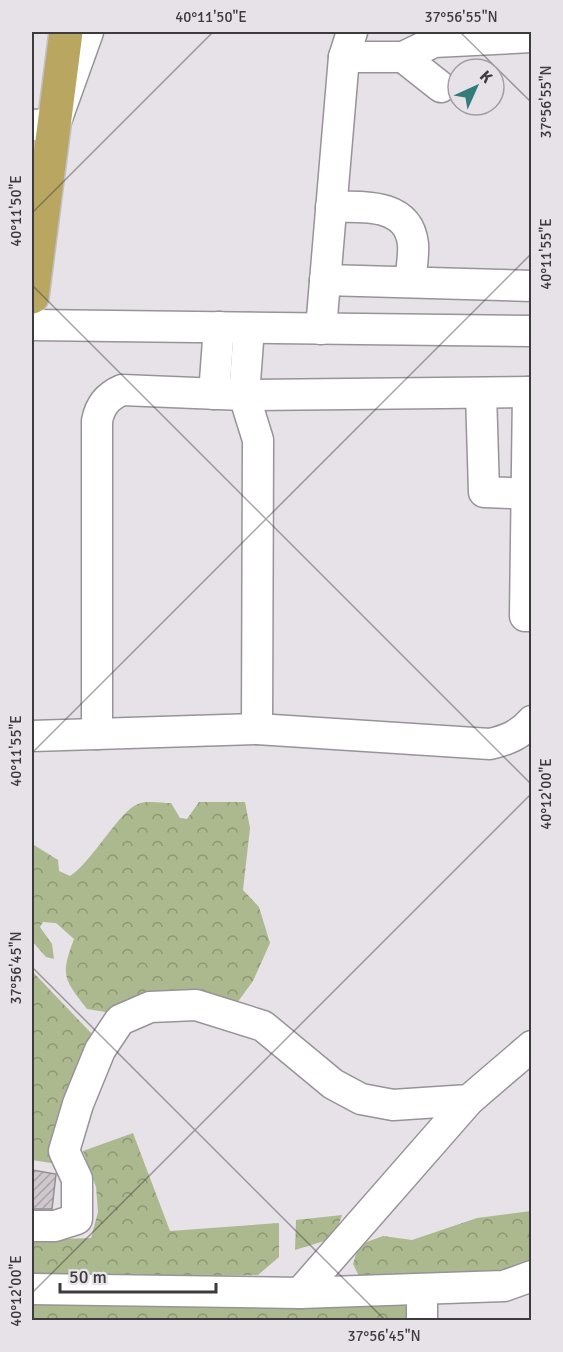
<svg xmlns="http://www.w3.org/2000/svg" width="563" height="1352" viewBox="0 0 563 1352" font-family="Signika,sans-serif">
<style>
.forest{fill:url(#forest-crowns)}
.building{fill:url(#building-hatch);stroke:#948e92;stroke-width:1.5}
.lines{fill:none;stroke-linecap:round;stroke-linejoin:round}
.minor-casing{stroke:#989399;stroke-width:33}
.highway-casing{stroke:#c1c0c1;stroke-width:36}
.minor{stroke:#fff;stroke-width:30}
.highway{stroke:#b9a661;stroke-width:33}
.ticks{fill:none;stroke:#3d3b3d;stroke-width:1.5;stroke-opacity:0.45}
.neatline{fill:none;stroke:#3d3b3d;stroke-width:2}
.ticks-label{font-size:15px;text-anchor:middle;fill:#3d3b3d}
</style>
<defs>
<pattern id="forest-crowns" width="20" height="18" patternUnits="userSpaceOnUse" patternTransform="scale(1.5)"><rect width="20" height="18" fill="#acb88d"/><path d="M2 6a3 3 0 1 1 6 0M12 15a3 3 0 1 1 6 0" fill="none" stroke="#8d9774"/></pattern>
<pattern id="building-hatch" width="6" height="6" patternUnits="userSpaceOnUse" patternTransform="scale(1.5)"><rect width="6" height="6" fill="#cec7cb"/><path d="M-1 1l2-2M0 6l6-6M5 7l2-2" fill="none" stroke="#a8a3a6"/></pattern>
</defs>
<rect width="100%" height="100%" fill="#e6e2e8"/>
<g class="forest">
<path d="M199,802H245L250,828L243,890L259,907L270,943L253,981L234,1007L112,1013L87,1009C64,979 60,976 74,939L56,923L43,922L40,927L52,944L54,959L46,957L32,941V839L34,845L58,860L59,871L70,876C92,862 120,810 138,804C146,800 162,803 171,803L180,818L187,819Z"/>
<polygon points="32,971 91,1033 93,1042 72,1085 51,1163 32,1160"/>
<polygon points="133,1133 170,1231 279,1223 279,1257 258,1275 32,1279 32,1240 91,1238 98,1212 96,1187 83,1151"/>
<path d="M531,1211V1263C482,1278 412,1276 359,1276L353,1264L359,1245L383,1236L412,1240L477,1218Z"/>
<polygon points="342,1215 334,1238 295,1250 296,1220"/>
<polygon points="398,1297 409,1311 407,1320 32,1320 32,1300"/>
</g>
<polygon class="building" points="32,1170 56,1174 52,1209 32,1209"/>
<g class="lines">
<g class="minor-casing">
<g id="minor">
<polyline points="344,57 403,57 434,42 532,37"/>
<polyline points="403,57 441,87"/>
<polyline points="32,125 55,124 88,32"/>
<path d="M331,207C362,207 408,202 413,244C414,257 411,270 410,282"/>
<polyline points="325,280 532,286"/>
<polyline points="32,325 532,331"/>
<polyline points="249,328 244,395 258,440 257,729"/>
<polyline points="321,329 344,57 352,32"/>
<polyline points="528,392 525,616 532,616"/>
<polyline points="481,393 484,492 532,494"/>
<polyline points="214,394 219,327"/>
<path d="M97,734V421C100,405 108,396 122,390L244,395L532,392"/>
<path d="M32,736L257,729L490,744C507,740 520,735 532,721"/>
<polyline points="32,1226 55,1226 77,1219 77,1179 64,1151 78,1104 100,1050 120,1020 150,1007 196,1005 263,1026 333,1084 361,1099 393,1105 469,1100 532,1046"/>
<polyline points="32,1289 300,1293 504,1286 532,1276"/>
<polyline points="300,1293 469,1100"/>
<polyline points="422,1320 422,1289"/>
</g>
</g>
<g class="highway-casing">
<polyline id="highway" points="32,297 66,32"/>
</g>
<use href="#minor" class="minor"/>
<use href="#highway" class="highway"/>
</g>
<path class="ticks" d="M460,32L532,103M32,213L213,32M32,285L532,785M32,753L532,253M32,967L385,1320M32,1293L532,793"/>
<rect width="563" height="1352" fill="none" stroke="#e6e2e8" stroke-width="66"/>
<g transform="translate(476 87) rotate(45)"><circle r="28" fill="#e6e2e8" stroke="#a29fa4" stroke-width="1.5"/>
<path d="M0-4.5L10 22L0 15L-10 22Z" fill="#337c79"/>
<text y="-9" font-size="16" font-weight="bold" text-anchor="middle" fill="#3d3b3d">K</text>
</g>
<path d="M60 1283v9h156v-9" fill="none" stroke="#3d3b3d" stroke-width="3"/>
<text x="69" y="1283" font-size="18" fill="#3d3b3d" stroke="#e6e2e8" stroke-width="4.5" paint-order="stroke">50 m</text>
<rect x="33" y="33" width="497" height="1286" class="neatline"/>
<g class="ticks-label">
<text x="211" y="22">40°11'50"E</text>
<text x="461" y="22">37°56'55"N</text>
<text transform="translate(546 102) rotate(-90)" y="5">37°56'55"N</text>
<text transform="translate(16 211) rotate(-90)" y="5">40°11'50"E</text>
<text transform="translate(546 254) rotate(-90)" y="5">40°11'55"E</text>
<text transform="translate(16 751) rotate(-90)" y="5">40°11'55"E</text>
<text transform="translate(546 794) rotate(-90)" y="5">40°12'00"E</text>
<text transform="translate(16 968) rotate(-90)" y="5">37°56'45"N</text>
<text transform="translate(16 1291) rotate(-90)" y="5">40°12'00"E</text>
<text x="384" y="1341">37°56'45"N</text>
</g>
</svg>
